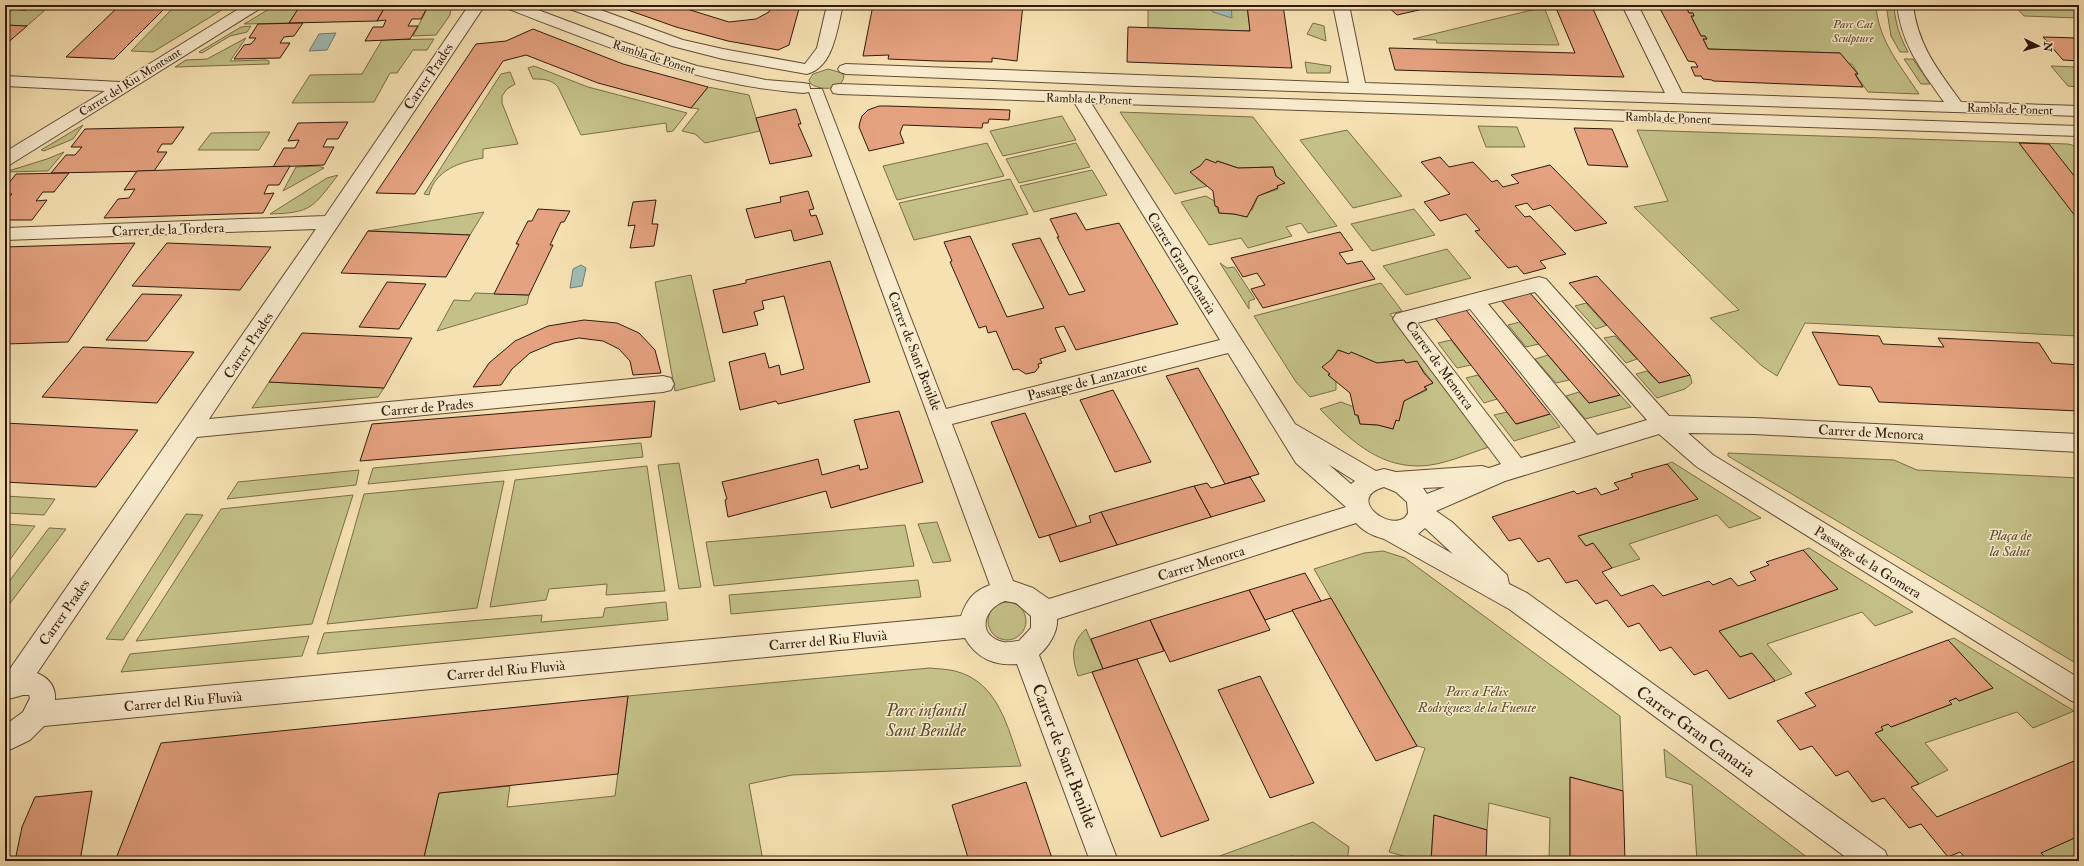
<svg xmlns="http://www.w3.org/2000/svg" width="2084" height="866" viewBox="0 0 2084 866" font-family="'IM FELL Double Pica',serif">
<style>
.green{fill:#c4c188;stroke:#7a6d4a}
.water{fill:#9fbcb5;stroke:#737b71}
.building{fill:#e5a280;stroke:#31190b}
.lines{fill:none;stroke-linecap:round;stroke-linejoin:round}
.minor-casing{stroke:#624b35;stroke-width:2}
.minor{fill:#f9ecce;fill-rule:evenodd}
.labels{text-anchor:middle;stroke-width:3;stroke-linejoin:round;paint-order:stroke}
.far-park-label{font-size:12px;font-style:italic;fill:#5d4b30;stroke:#f9ecce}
.far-street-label{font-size:12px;fill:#31190b;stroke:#f9ecce}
.street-label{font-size:14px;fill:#31190b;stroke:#f9ecce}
.park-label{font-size:14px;font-style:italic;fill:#5d4b30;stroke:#f9ecce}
.near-park-label{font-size:17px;font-style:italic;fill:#5d4b30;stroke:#f9ecce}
.near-street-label{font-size:17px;fill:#31190b;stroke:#f9ecce}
</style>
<rect width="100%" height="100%" fill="#f6e1b3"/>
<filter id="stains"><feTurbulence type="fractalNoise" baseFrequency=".005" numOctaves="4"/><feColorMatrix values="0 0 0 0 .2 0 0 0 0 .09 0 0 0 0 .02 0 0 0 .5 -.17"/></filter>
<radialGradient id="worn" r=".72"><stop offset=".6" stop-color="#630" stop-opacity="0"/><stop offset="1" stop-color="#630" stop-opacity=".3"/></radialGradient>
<g class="green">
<polygon points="176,5 230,5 153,52 131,51"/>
<polygon points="276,5 301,5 289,23 244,24"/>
<polygon points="429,5 451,5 450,15 436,35 413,36"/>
<polygon points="912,5 984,5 983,9 912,7"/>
<polygon points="1148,5 1247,5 1250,31 1148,28"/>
<path d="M1685,5H1876C1878,40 1900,65 1919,94L1868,92L1855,74H1858L1852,64H1848L1840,53L1708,49L1703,39H1707L1705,36H1701L1691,16H1694L1693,13H1689Z"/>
<path d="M1886,5H1894C1895,23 1900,37 1908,52H1900L1891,36Z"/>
<polygon points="2014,5 2077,5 2079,7 2079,18 2024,16"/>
<polygon points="1544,7 1559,45 1437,43 1436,40 1413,39"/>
<polygon points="5,9 45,10 27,26 5,25"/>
<polygon points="1313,23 1324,26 1326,41 1307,34"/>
<polygon points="251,26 247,32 230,36 202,53 199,52 241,27"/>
<polygon points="246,38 230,61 266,60 269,61 269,64 175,67 186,60 207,59"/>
<polygon points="434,39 427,50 413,50 397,73 390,73 374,102 292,103 310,75 362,74 382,40"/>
<polygon points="1904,59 1913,59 1930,84 1921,84"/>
<polygon points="1305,62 1331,66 1330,73 1307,73"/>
<path d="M534,66L588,87L687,113L673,131L667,132L666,123L581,135L558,87C551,79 543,79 533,79L528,68Z"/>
<polygon points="2051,66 2079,67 2079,87 2068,86"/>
<path d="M828,69L842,73L844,76C842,91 819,91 810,83L809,80L813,74Z"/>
<path d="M510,72L515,84L507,89L502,96V103L518,144L483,149V158C460,162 435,170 429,195L424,194L501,74Z"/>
<polygon points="708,87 749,95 760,131 705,143 695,134 682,131 699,109 691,108"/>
<polygon points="1120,112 1253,117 1337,226 1308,233 1301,223 1286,227 1292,236 1248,248 1241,238 1209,245 1181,202 1206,196 1214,201 1219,213 1234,214 1247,217 1249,211 1252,210 1258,196 1278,189 1277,186 1284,183 1276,176 1273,167 1238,168 1218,161 1196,178 1207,186 1175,194"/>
<polygon points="1062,116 1076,140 1003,156 990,131"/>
<polygon points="83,125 73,139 44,151 41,150"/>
<polygon points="1478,126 1517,127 1525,147 1486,147"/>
<polygon points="1347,130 1402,196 1353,208 1300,140"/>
<polygon points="1637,130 2068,144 2079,147 2079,336 1805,323 1777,376 1762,366 1710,318 1739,310 1634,207 1668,201"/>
<polygon points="270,132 259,150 198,150 211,133"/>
<polygon points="987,143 1004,176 897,200 883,166"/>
<polygon points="1076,143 1090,167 1019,183 1006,159"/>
<polygon points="64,152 48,171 5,172 47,159"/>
<polygon points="319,166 324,168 283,191 296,167"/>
<polygon points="1092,170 1107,195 1034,212 1020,186"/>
<path d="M338,175C313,207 312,213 270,214L327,178Z"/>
<polygon points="1010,179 1028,214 914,240 899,203"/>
<polygon points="1414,209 1435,235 1372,251 1351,224"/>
<polygon points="484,212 470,235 368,231"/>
<polygon points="1447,249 1471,278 1406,295 1383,266"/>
<polygon points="1220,263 1227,268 1234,267 1255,299 1249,301 1249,309"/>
<polygon points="691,275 715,381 675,391 655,282"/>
<path d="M1381,283L1402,311L1390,314L1489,447C1467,454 1442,466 1418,466C1376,466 1347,437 1320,409L1341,402L1354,407L1360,424L1378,425L1393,429L1396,420L1399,421L1404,401L1427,390L1424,387L1433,383L1417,362L1406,363L1404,360L1377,363L1351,352L1349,354L1338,350L1332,359L1329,375L1336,381V390L1310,397L1296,382L1254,316Z"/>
<polygon points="475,293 529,295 527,304 437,331 454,300 470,301"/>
<polygon points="1586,303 1606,325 1607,325 1596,329 1575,306"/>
<polygon points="1520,322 1539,344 1526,347 1508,325"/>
<polygon points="1615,336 1637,359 1626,363 1604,338"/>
<polygon points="1451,340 1471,365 1457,368 1438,343"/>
<polygon points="1548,355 1569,380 1556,383 1535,359"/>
<polygon points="1647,371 1659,383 1690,375 1692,383 1685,389 1657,398 1636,374"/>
<polygon points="1478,375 1497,399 1484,403 1466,378"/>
<polygon points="269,382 384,388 378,397 252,408"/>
<polygon points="1579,392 1589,403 1620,395 1631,407 1585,419 1566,396"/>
<polygon points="1507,412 1517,424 1550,414 1560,427 1514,441 1494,415"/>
<polygon points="641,443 643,457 368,484 373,468"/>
<polygon points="1728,453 1894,460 1917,470 2079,478 2079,665 1728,456"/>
<polygon points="1672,462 1761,518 1729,528 1717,515 1629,544 1640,559 1612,568 1593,543 1586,546 1578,536 1697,499 1667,464"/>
<polygon points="679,463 701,587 679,589 658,465"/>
<polygon points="647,466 665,591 606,595 607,584 549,589 546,600 490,607 515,480"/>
<polygon points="359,470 356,485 227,499 238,482"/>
<polygon points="504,481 477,608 327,624 364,494"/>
<polygon points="353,495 312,624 136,641 221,509"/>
<polygon points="5,496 55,499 44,515 5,513"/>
<polygon points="186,514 203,515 123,640 106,639"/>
<polygon points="937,522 951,561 933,563 918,524"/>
<polygon points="5,524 35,526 5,566"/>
<polygon points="905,525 914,566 714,586 706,542"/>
<polygon points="49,528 66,529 5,610 5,587"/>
<polygon points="1809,548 1913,612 1875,626 1862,612 1767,644 1792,674 1775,681 1752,653 1740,657 1719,631 1838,589 1803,550"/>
<polygon points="1383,551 1405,558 1620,716 1623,791 1570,777 1570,861 1549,861 1550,818 1489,803 1487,830 1434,815 1431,861 1407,861 1407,857 1389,852 1425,748 1417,746 1314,569 1364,553"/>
<polygon points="918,580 921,597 731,614 729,595"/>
<circle cx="1007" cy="621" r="19"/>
<polygon points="666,602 668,620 317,654 324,633 542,615 541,622 603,617 605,608"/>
<path d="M1086,629L1103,669L1078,676C1072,658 1070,643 1086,629Z"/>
<polygon points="309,636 302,656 121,672 130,654"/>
<polygon points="1954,638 2074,711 2033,728 2017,712 1925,743 1948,770 1919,784 1875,733 1883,730 1881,727 1888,724 1891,727 1952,704 1949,701 1956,698 1959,701 1993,688 1948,640"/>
<path d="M930,668C938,669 947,669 955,671C999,682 1008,729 1021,766L792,775L749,784L763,861H383L424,857L439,793L510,786L507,807L615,796L628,696Z"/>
<polygon points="1664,749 1812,861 1697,861 1692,785 1666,777"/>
<polygon points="1313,822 1349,847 1347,861 1310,861 1292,856 1291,861 1206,861"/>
<polygon points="2079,836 2079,861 2049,861 2041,853"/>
</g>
<g class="water">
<polygon points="1206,5 1231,5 1232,18 1213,12"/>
<polygon points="336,33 327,50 309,51 319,34"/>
<polygon points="581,265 586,268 582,286 570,288 573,269"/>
</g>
<g class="building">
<polygon points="5,5 31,5 26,10 5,9"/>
<polygon points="120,5 168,5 114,59 66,57"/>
<polygon points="309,5 377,5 376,7 385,7 377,21 289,23 298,9 307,9"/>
<polygon points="631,5 674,5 729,22 756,19 769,12 771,5 800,5 789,45 778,50 728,41 676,27 625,9"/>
<polygon points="873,5 983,9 984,5 1023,5 1017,61 992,58 992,62 937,61 888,59 889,55 863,56"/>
<polygon points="1247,5 1283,5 1292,68 1127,62 1128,27 1250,31"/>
<polygon points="1386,5 1441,5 1397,15"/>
<polygon points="1658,5 1685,5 1689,13 1693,13 1694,16 1691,16 1701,36 1705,36 1707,39 1703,39 1708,49 1840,53 1858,74 1855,74 1863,87 1713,81 1712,80 1703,79 1701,76 1695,76 1691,67 1698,67 1695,62 1688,61"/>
<polygon points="428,6 421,19 412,19 408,26 418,26 410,39 365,41 373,27 383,27 386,20 377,21 385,7"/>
<polygon points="1556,8 1593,9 1624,77 1395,70 1389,48 1575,53"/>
<polygon points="303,23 294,36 284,37 280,43 290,43 280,58 234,59 244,45 251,44 256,38 249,38 258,24"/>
<polygon points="5,25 27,26 5,45"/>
<polygon points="533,29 623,64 708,87 691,108 598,83 526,55 503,61 415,194 376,193 476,44 506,41"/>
<polygon points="2043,37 2079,38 2079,61 2063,60"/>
<polygon points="879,106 888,106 1010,110 1009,120 989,119 988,123 983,123 982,128 903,125 900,133 904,143 869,151 859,127 860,122 862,116 868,110"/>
<polygon points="796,109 801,124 798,124 812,156 770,164 756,118"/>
<polygon points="348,122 338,139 327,139 323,147 334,147 324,165 273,167 284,148 295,148 299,140 288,141 298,123"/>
<polygon points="184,127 172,144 162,144 157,152 167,152 154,171 51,173 66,155 75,155 82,147 71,147 85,129"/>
<polygon points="1574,128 1612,129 1628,167 1588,165"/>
<polygon points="2019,143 2049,144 2079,182 2079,221"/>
<polygon points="1440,157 1449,167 1473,162 1492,182 1497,180 1503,187 1519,183 1511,175 1550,165 1607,223 1575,231 1550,205 1533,210 1527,203 1515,206 1525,217 1530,216 1566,254 1540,261 1546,268 1524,274 1517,266 1508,268 1475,231 1480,230 1466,214 1440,221 1424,202 1450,194 1421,162"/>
<polygon points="1206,159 1216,163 1217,161 1238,168 1273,167 1276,176 1285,183 1277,186 1278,188 1258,196 1247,217 1234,214 1219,213 1218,207 1215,206 1213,191 1190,172 1200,166"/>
<polygon points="290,166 279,185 268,185 264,194 274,193 263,213 104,218 118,199 129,198 135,189 124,190 137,171"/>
<polygon points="69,173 54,192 43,192 36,201 47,200 32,220 5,220 5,201 12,194 5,193 5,188 16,174"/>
<polygon points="808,191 814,209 809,210 811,216 816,215 823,234 794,241 791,230 755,238 746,209 781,202 780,197"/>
<polygon points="656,200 652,224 658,224 654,246 630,248 635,225 628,226 633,202"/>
<polygon points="538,209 570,211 564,222 561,222 550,245 553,245 529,295 494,294 519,244 516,244 528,221 532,221"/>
<polygon points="1076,213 1086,230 1119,223 1178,324 1076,350 1064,326 1055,328 1066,351 1040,359 1042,363 1038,364 1039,367 1035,372 1026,374 1018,369 1013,370 996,331 988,333 986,326 979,328 950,262 952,261 944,242 970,236 1007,317 1044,308 1012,244 1040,238 1069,295 1085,291 1057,237 1059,237 1050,219"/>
<polygon points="368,231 470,235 446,277 341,273"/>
<polygon points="1340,232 1353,250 1339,253 1347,264 1362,261 1375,279 1263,308 1251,289 1265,285 1257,273 1243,277 1231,258"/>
<polygon points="135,243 68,342 5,344 5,247"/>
<polygon points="167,243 271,247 240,290 132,286"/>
<polygon points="830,261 870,382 778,404 776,401 740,410 729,362 765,353 769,368 779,365 781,375 804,369 784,296 762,301 764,309 754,312 758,325 723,333 713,290 746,283 746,280"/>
<polygon points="1597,276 1690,375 1659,383 1569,283"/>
<polygon points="387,282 426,284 399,329 359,327"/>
<polygon points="1530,293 1620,395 1589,403 1502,301"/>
<polygon points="142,294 182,295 147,341 106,340"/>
<polygon points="1466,310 1550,414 1516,424 1435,318"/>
<polygon points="584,320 617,323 639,333 655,350 661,373 633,375 630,361 619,349 603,341 579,338 554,343 530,353 512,369 501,385 473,387 489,363 515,341 548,326"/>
<polygon points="1812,332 1879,336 1883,344 1944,347 1938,338 2039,343 2052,363 2079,365 2079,411 1879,402 1871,387 1839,385"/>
<polygon points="302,333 412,338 384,388 269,382"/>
<polygon points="83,347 194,352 157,403 42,397"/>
<polygon points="1338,350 1349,354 1351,352 1377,363 1404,360 1406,363 1417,361 1424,373 1433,383 1424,387 1427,389 1404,401 1399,421 1396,420 1393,429 1378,425 1360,424 1358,415 1355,415 1350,393 1328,375 1330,374 1322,367 1332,359"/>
<polygon points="1198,368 1259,474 1225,484 1166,376"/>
<polygon points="1113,390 1151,462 1115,472 1080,400"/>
<polygon points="655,401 651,437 360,461 372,424"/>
<polygon points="899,411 923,482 831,508 826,491 728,517 725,500 727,499 722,482 818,459 822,475 859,465 860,470 868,468 854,420"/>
<polygon points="1025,413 1077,527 1039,538 991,422"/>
<polygon points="5,423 138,430 96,487 5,482"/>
<polygon points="1667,464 1698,499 1578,536 1586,546 1593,543 1612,568 1602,572 1621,596 1653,585 1663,596 1709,581 1713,585 1731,578 1738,586 1756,580 1750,572 1769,565 1766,562 1803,550 1838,589 1719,631 1740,657 1752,653 1775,681 1729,699 1707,670 1694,675 1671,647 1660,651 1639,623 1628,627 1607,600 1596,604 1577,580 1566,583 1549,558 1538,562 1520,538 1509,541 1492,517 1574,491 1577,494 1596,488 1601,495 1619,489 1614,483 1633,477 1631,474"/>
<polygon points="1250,477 1265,501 1211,517 1194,486 1207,483 1211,488"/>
<polygon points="1194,486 1211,517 1117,545 1101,512"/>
<polygon points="1101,512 1117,545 1060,562 1049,535 1091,522 1089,516"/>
<polygon points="1305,573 1321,601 1265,620 1249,590"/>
<polygon points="1249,590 1270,630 1170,662 1150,620"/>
<polygon points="1331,598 1417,746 1376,761 1292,610"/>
<polygon points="1150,620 1164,651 1103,669 1091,639"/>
<polygon points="1948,640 1993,688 1959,701 1956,698 1949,701 1952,704 1891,727 1888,724 1881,727 1883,730 1875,733 1919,784 1911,787 1937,817 2079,759 2079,836 2041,853 2049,861 1968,861 1960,852 1948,857 1921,824 1909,828 1884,798 1872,802 1848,771 1836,776 1812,746 1800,750 1777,721 1816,706 1805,693"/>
<polygon points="1137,659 1209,820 1161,837 1092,672"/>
<polygon points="1260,676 1314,783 1270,798 1218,690"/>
<polygon points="628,696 618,774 439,793 424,857 383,861 115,861 161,743"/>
<polygon points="1570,777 1623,791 1625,861 1570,861"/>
<polygon points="1026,782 1053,861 969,861 952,805"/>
<polygon points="92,791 80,861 15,861 22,827 35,797"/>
<polygon points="1434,815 1487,830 1486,861 1431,861"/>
<polygon points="1291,856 1310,861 1291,861"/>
</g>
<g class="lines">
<g class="minor-casing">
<g id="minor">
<polygon points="245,5 264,5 261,8 11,164 5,166 5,152 105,91 5,86 5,76 120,82"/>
<path d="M469,5H485L209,419L663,376L671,378L674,384L671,390L663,392L197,437L37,673C49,678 56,687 55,700L961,616C967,600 973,591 990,585L809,92L803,93C696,85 605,46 506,8L503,5H525L623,42L697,66L766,80L803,83L809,84L810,89H822L946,409L1220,340L1074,102L839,94L833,93L831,89L833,85L839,84L2079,126V136L1091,103L1295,424L1376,471L1384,469L1396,472L1482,466L1489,468L1501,464L1393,319L1396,314L1403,312L1539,277L1546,279L1669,416L1754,418L2079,434V452L1754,434L1688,433L1713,455L2079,678V704L2070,700L1697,467L1659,434L1505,481L1436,511L1452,522L1507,575L1509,584L1527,593L1885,851L1889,861H1851L1509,609L1384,539C1373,536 1363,531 1356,523L1057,619C1058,632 1049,646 1039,655L1118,861H1090L1017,664C995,666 976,658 965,638L44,726L30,740L5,752V725L23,712L30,698L29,695H23L5,700V676L316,229L5,240V228L325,216ZM1535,292L1647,420L1597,435L1488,304ZM1470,309L1576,442L1521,458L1417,323ZM1228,353L1296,463L1346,507L1049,599L1033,588L1013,581L952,424ZM1328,464L1355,481L1351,484ZM1384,487L1396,492L1407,502L1408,513C1397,537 1342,499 1384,487ZM1445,487L1427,494L1423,488ZM1425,528L1453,554L1418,534ZM1005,601L1016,603L1031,616V628L1019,641C1014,641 1008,643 1003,642C977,636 982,609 1005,601Z"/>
<path d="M564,5H587L683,40L723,49L805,64L817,48L827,5H843C837,28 834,67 807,74L723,59L672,46L567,8Z"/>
<path d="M1333,5H1349L1365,83L1665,93L1622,5H1638L1682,93L1944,102C1921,69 1902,46 1897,5H1913C1918,46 1938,70 1961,102L2079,106V116L1137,86L846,74L840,72L838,69L840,66L846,64L1349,83Z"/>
</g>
</g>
<use href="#minor" class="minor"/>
</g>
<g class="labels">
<g class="far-park-label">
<text x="1853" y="28">Parc Cat<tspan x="1853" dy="14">Sculpture</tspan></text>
</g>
<g class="far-street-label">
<text transform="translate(654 57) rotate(18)" y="4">Rambla de Ponent</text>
<text transform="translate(130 82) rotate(-32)" y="4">Carrer del Riu Montsant</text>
<text transform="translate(1089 99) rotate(2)" y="4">Rambla de Ponent</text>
<text transform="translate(2010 109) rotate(2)" y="4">Rambla de Ponent</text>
<text transform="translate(1668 118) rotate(2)" y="4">Rambla de Ponent</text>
</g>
<g class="street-label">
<text transform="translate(428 76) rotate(-56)" y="5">Carrer Prades</text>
<text transform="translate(168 229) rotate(-2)" y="5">Carrer de la Tordera</text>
<text transform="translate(1182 263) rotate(58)" y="5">Carrer Gran Canaria</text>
<text transform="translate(248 345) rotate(-56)" y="5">Carrer Prades</text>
<text transform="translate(915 351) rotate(69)" y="5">Carrer de Sant Benilde</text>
<text transform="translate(1440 365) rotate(54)" y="5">Carrer de Menorca</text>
<text transform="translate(1087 381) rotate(-14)" y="5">Passatge de Lanzarote</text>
<text transform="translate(427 407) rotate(-5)" y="5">Carrer de Prades</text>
<text transform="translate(1871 432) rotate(3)" y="5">Carrer de Menorca</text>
<text transform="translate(1868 562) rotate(32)" y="5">Passatge de la Gomera</text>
<text transform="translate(1201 563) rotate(-17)" y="5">Carrer Menorca</text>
<text transform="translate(64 612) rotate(-55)" y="5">Carrer Prades</text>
<text transform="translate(828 640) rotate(-5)" y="5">Carrer del Riu Fluvià</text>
<text transform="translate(506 670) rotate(-5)" y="5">Carrer del Riu Fluvià</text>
<text transform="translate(183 701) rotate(-5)" y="5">Carrer del Riu Fluvià</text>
</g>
<g class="park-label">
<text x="2010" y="540">Plaça de<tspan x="2010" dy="16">la Salut</tspan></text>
<text x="1477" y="696">Parc a Félix<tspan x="1477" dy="16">Rodríguez de la Fuente</tspan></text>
</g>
<g class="near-park-label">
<text x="926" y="716">Parc infantil<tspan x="926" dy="20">Sant Benilde</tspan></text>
</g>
<g class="near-street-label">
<text transform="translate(1696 731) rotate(36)" y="6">Carrer Gran Canaria</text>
<text transform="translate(1065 756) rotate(69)" y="6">Carrer de Sant Benilde</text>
</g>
</g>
<rect width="2084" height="866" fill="none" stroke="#f6e1b3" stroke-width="20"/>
<rect x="6" y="6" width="2072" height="854" fill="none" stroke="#31190b" stroke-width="2"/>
<rect x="10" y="10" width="2064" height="846" fill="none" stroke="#31190b"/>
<g transform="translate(2038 46) rotate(95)" stroke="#f9ecce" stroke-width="3" paint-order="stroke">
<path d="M0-3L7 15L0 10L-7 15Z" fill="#31190b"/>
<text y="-6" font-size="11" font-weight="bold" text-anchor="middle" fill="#31190b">N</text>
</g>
<rect width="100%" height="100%" filter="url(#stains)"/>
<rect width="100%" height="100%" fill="url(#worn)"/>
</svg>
